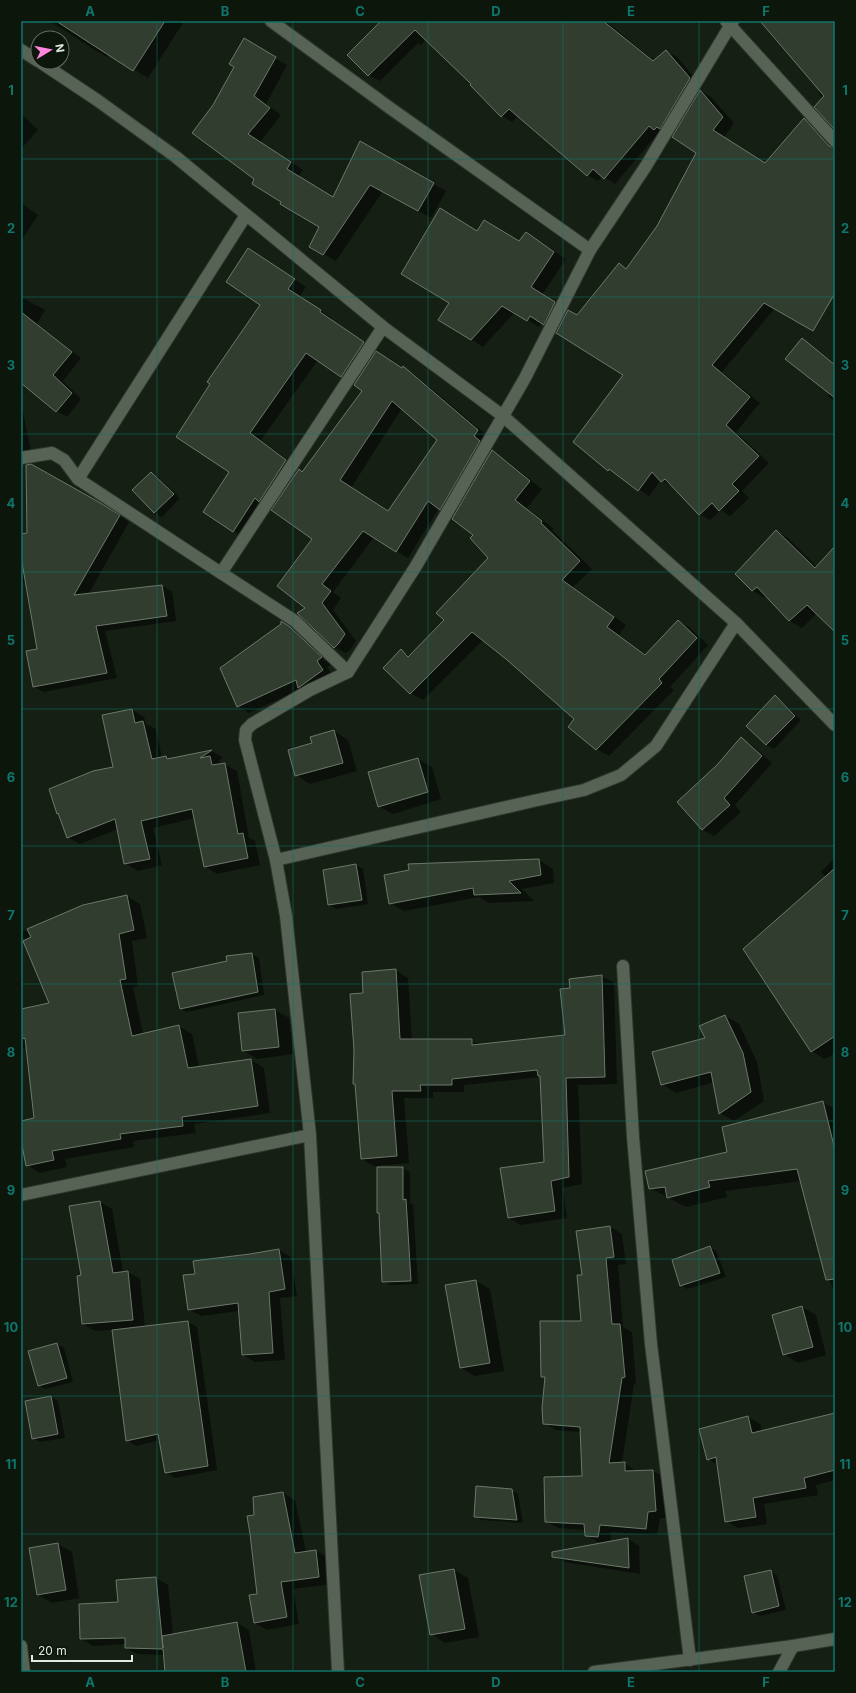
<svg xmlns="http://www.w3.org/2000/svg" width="856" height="1693" viewBox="0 0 856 1693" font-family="Inter,sans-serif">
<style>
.shadow{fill:#0007;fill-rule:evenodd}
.building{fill:#313d2f;stroke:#6c796a;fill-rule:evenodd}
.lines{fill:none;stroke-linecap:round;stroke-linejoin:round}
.street-casing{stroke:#2f362f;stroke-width:14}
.street{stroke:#576455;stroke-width:12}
.grid{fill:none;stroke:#0f766e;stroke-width:1;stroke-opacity:0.55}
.neatline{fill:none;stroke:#0f766e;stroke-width:1.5}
.grid-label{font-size:13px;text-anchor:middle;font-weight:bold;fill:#0f766e}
</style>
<rect width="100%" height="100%" fill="#151f13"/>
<g class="shadow">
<polygon points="50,21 184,21 148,78 109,54 107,57 93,49"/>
<polygon points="383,21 611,21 608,23 654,61 666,51 677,57 700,84 615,184 603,176 598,181 587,175 519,115 512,122 502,116 426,39 421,45 418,43 380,81 369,75 349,55"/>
<polygon points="780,21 835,21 835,128 823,98 818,92 820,90"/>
<polygon points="244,40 287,65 266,104 281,115 260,142 303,170 298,177 334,198 360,142 446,191 431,218 383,191 336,261 311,247 320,227 282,202 256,179 213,106 236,67"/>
<polygon points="701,91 711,97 734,123 724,137 766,164 805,120 815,126 835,148 835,299 819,285 775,308 722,372 760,403 736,432 769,463 742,491 749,498 730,516 721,510 710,520 700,514 673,487 661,480 649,496 619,476 608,470 624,375 577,316 619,265 627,269 658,227 698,152"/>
<polygon points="21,114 38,130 21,149"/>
<polygon points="21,203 38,215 21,241"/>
<polygon points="478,232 520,242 526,233 566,259 542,295 567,310 556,331 542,322 539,327 515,312 483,347 471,339 450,302"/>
<polygon points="260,256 306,287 299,297 332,318 331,319 375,349 353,383 318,360 261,440 297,467 245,538 205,512 231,472 261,304"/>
<polygon points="21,297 45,310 37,324 81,358 63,381 81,399 67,417 57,411 21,381"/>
<polygon points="802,340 812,346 835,364 835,402 828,396 830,393"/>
<path d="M377,352L414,374L489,437L452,515L439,508L408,558L374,537L333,592L341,598L333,610L356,641L351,649L346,653L334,647L307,608L313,539L299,470L303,473L364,391ZM402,408L439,440L389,512L351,488Z"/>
<polygon points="21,403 31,451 21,453"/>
<polygon points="492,452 504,459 542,489 527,508 554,529 552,530 592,569 573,587 626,625 619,635 647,655 678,621 690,628 708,645 670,687 674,690 609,756 597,749 575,719 506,658 483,640 423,700 410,693 401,651 410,656 445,620 489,558 474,535"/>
<polygon points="152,473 158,477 180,498 162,517 155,513 133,490"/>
<polygon points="107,508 129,522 88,595 162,586 172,591 176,621 105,631 117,678 44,692 34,687 38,650 27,582 21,583 21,535"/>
<polygon points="776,531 788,538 817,567 835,548 835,630 817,613 802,628 790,621 767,596 765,598 753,591 736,574"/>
<polygon points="282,623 292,628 325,661 326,660 296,631 301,634 332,664 327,667 333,676 301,689 249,713 238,706 283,624"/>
<polygon points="775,697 782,701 801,720 774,749 767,745 747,726"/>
<polygon points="132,710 144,717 146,724 156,729 162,758 166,757 170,759 212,751 223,758 218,761 237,771 249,838 255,841 260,865 217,874 205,866 195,818 153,828 162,865 138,871 125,863 118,829 80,844 68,837 58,813 114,768"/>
<polygon points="334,731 348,740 357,771 310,784 296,775 313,744"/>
<polygon points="741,739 752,745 772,763 735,805 741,812 714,836 703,830 678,802 718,766"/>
<polygon points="418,759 432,767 441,799 393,814 378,806"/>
<polygon points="835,858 835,1053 825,1059 811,1051 826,877 821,872"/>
<polygon points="539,860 553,869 554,883 522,889 534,901 489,903 479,897 404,911 390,903"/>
<polygon points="356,865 363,869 368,904 336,909 329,905"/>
<polygon points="126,896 140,904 147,938 132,941 138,986 133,987 143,1034 178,1026 192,1034 199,1067 251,1060 264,1068 270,1113 194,1124 196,1133 133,1141 134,1147 65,1159 67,1167 40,1173 27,1165 21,1135 21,1122 35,1119 27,1048 21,1049 21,1010 50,1004 21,932 83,906"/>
<polygon points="252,954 259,958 264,995 187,1012 180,1008"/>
<polygon points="395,970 408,978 412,1040 471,1040 480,1045 566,1036 571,989 602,976 614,983 617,1084 578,1085 582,1184 563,1188 567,1218 521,1225 509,1218 545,1163 541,1077 464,1085 464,1092 433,1092 433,1098 404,1098 409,1163 374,1166 362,1159 356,1085 354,1084 364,994"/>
<polygon points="275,1010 289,1018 293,1054 257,1059 243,1050"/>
<polygon points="725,1016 739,1024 757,1062 764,1101 734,1121 720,1113 714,1082 676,1093 662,1084"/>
<polygon points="822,1102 835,1109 835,1289 832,1287 815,1233 801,1181 725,1191 727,1197 686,1207 650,1188 728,1153"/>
<polygon points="403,1168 410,1172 410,1203 413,1204 418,1284 390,1285 383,1281"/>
<polygon points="100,1202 112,1209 123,1272 128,1272 140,1279 145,1327 187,1322 197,1327 217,1470 175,1478 166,1472 161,1440 136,1446 127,1440 120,1329 95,1331 83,1324 82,1276"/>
<polygon points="610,1227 622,1234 626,1264 618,1265 623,1327 632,1332 636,1384 634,1384 622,1463 624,1463 636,1471 653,1471 665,1478 667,1518 660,1518 657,1535 611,1532 610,1543 628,1539 639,1546 640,1574 565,1562 553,1556 604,1543 598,1542 586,1535 586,1530 558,1528 546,1521 583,1477 581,1432 556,1430 544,1423 546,1378 542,1376 582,1322 583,1275 577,1232"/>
<polygon points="709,1247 716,1251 726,1277 687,1289 681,1285"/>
<polygon points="279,1250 291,1257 297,1296 280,1298 285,1360 255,1362 243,1355 239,1311 201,1316 189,1309 196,1275 250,1255"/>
<polygon points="476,1281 490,1289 504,1371 475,1376 461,1368"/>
<polygon points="802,1307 816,1315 826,1355 798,1363 784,1354"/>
<polygon points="57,1344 64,1348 73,1382 45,1389 38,1385"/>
<polygon points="51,1397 58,1401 65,1438 40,1442 33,1438"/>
<polygon points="835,1414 835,1480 816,1485 818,1495 764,1504 767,1524 738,1528 726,1521 718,1465 708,1459 748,1417 760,1424 762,1432"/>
<polygon points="511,1490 518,1494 523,1523 482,1520 475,1516"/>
<polygon points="283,1493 295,1500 306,1552 316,1551 329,1558 332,1584 293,1589 299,1624 267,1630 255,1623 258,1594 255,1516"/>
<polygon points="58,1544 72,1552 79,1598 52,1603 38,1595"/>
<polygon points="454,1570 468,1578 479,1637 445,1643 431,1634"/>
<polygon points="770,1571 777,1575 786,1610 760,1616 753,1612"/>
<polygon points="156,1578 168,1585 173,1635 237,1623 249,1630 256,1672 166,1672 165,1655 138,1654 126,1648 126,1644 93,1646 81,1639 119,1603 117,1581"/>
</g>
<g class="building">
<polygon points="56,21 165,21 133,71"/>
<polygon points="381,21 603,21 653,61 666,50 690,78 660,129 657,127 654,130 649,126 604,179 593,169 587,176 509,109 501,117 470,85 471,84 415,30 368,76 347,55"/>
<polygon points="760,21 835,21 835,130 814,107 824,96"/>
<polygon points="244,38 276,57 254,96 270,108 248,134 291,162 287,169 333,197 360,141 434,183 418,211 370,185 323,255 309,247 319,227 280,204 281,202 252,184 254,179 192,133 213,105 234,67 229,64"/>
<polygon points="700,90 723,117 713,130 765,163 804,118 829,146 835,148 835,293 813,331 764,303 712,365 750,397 726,425 759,456 732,484 739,491 719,511 712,503 699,515 665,479 661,482 652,472 638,491 609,469 608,471 573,442 623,375 556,333 568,310 577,315 619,263 626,269 657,226 696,153 672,137"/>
<polygon points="440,208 477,231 484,220 519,241 526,232 554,252 531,287 555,302 544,325 530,316 527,321 502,306 471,340 438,320 449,303 401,274"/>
<polygon points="248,248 295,279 288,289 321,310 320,312 364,342 341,377 306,353 250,433 286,460 259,502 255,498 233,532 203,512 229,472 176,437 210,384 207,382 260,305 226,282"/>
<polygon points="21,312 72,352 53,375 72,393 56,412 21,383"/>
<polygon points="802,338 835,365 835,398 785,359"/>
<path d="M376,351L402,368L403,366L478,430L474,436L480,441L440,510L428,501L396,552L363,531L322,584L331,591L322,603L345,634L339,643L334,648L297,613L305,608L277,586L312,539L271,510L299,469L302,472L362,391L354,385ZM392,401L437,440L388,511L340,480Z"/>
<polygon points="492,450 530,481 515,500 542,521 541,523 580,561 562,580 614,617 607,627 645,655 678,620 697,638 659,679 662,683 596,750 568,727 574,719 506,659 472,632 410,694 383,668 401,649 408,657 444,620 436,613 488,558 470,538 473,535 452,519"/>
<polygon points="31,464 97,501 120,515 74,595 162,585 167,616 96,626 107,673 33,687 26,651 37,649 21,557 21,534 27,533 26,465"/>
<polygon points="151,472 174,494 154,513 132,490"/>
<polygon points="776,530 815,568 835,546 835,632 807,605 789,621 757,587 752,591 735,574"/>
<polygon points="281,621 290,627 322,657 317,661 323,670 298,688 296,680 237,707 220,668 281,624"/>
<polygon points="775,695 795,716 766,745 746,726"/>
<polygon points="132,709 135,723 143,721 152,759 166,756 167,759 212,750 200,758 210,756 212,765 225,763 238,834 243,833 248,858 204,867 192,809 141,821 150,859 124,864 115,819 67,838 58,813 57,814 49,789 93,771 113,767 102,715"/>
<polygon points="334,730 343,763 295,776 288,750 312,743 310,737"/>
<polygon points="741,737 762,756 724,798 730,805 702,830 677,802 717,765"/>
<polygon points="418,758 428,792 378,807 368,772"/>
<polygon points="539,859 541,875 509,881 521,893 474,895 473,888 389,904 384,875 409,870 408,864"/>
<polygon points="356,864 362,900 328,905 323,870"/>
<polygon points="835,868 835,1036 811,1052 743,949"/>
<polygon points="127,895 134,930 119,934 126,979 120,980 132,1036 179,1025 188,1068 251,1059 258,1106 182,1117 183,1126 120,1134 121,1139 52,1151 54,1160 26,1166 21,1140 21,1121 34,1118 25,1038 21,1039 21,1009 49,1003 23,941 31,937 27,929 83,905"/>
<polygon points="252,953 258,992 180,1009 172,973 227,961 226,956"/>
<polygon points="396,969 400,1039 472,1039 472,1045 565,1035 560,989 570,988 569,979 602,975 605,1077 566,1078 569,1177 551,1181 555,1211 508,1218 500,1168 544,1162 540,1076 538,1076 537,1070 452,1079 452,1085 420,1085 421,1091 392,1091 397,1156 361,1159 355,1084 353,1084 354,1050 350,994 363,993 362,972"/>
<polygon points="275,1009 279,1047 242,1051 238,1013"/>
<polygon points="725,1015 743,1053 751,1092 719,1114 711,1072 661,1085 652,1052 705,1038 699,1026"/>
<polygon points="823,1101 835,1150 835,1279 826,1280 797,1169 708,1181 710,1187 667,1198 665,1187 649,1189 645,1171 727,1152 722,1127"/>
<polygon points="377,1167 403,1167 403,1200 406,1199 411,1281 382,1282 379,1213 377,1213"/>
<polygon points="100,1201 113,1273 128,1271 133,1320 82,1324 77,1276 81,1275 69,1206"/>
<polygon points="610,1226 614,1257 606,1258 612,1324 620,1324 625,1377 622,1378 609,1463 625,1462 625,1471 653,1470 656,1511 648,1512 646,1529 600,1525 598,1537 585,1536 584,1524 545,1522 544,1477 582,1476 580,1427 543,1424 542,1408 545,1377 541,1377 540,1321 581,1321 577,1275 582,1275 576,1231"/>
<polygon points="710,1246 720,1273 680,1286 672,1260"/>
<polygon points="279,1249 285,1289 269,1292 273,1353 242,1355 238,1303 188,1310 183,1275 195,1274 193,1261 250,1254"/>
<polygon points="476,1280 490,1363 460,1368 445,1285"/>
<polygon points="802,1306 813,1347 783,1355 772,1315"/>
<polygon points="188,1321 208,1466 165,1473 158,1434 126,1441 112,1330"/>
<polygon points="57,1343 67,1378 38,1386 28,1351"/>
<polygon points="51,1396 58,1434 32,1439 25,1401"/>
<polygon points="835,1413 835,1470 804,1478 806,1488 753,1498 756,1517 725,1522 716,1457 707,1460 699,1429 748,1416 752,1433"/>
<polygon points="476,1486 512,1489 517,1520 474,1517"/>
<polygon points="283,1492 295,1553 316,1550 319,1577 281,1582 287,1617 254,1623 249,1595 257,1594 250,1534 247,1516 254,1515 253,1497"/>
<polygon points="628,1538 629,1568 552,1557 552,1552"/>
<polygon points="58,1543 66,1590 37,1595 29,1548"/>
<polygon points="454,1569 465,1629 430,1635 419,1575"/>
<polygon points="771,1570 779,1606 752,1613 744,1576"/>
<polygon points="156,1577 163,1648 162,1636 237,1622 246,1672 165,1672 163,1649 125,1648 125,1638 80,1639 79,1604 118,1602 116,1580"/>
</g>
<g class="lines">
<g class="street-casing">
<g id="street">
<polyline points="271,21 390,108 590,250 525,378 503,416 416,566 348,672 310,690 252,724 246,730 245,740 276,860 286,916 310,1135 338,1672"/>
<polyline points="726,21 835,141"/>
<polyline points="21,50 38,61"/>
<polyline points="40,62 97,100 176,157 383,327 503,416 736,623 835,725"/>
<polyline points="246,215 78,479 221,573 383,327"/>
<polyline points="590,250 646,166 733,21"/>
<polyline points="21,458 52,453 64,460 78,479"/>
<polyline points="221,573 295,621 348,672"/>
<polyline points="276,860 533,801 584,790 621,775 656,746 736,623"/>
<polyline points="623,966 633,1137 651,1344 690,1660"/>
<polyline points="21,1195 310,1135"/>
<polyline points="21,1646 24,1672"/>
<polyline points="594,1672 793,1646 835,1639"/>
<polyline points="779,1672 793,1646"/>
</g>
</g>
<use href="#street" class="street"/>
</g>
<path class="grid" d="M157,21V1672M293,21V1672M428,21V1672M563,21V1672M699,21V1672M21,159H835M21,297H835M21,434H835M21,572H835M21,709H835M21,846H835M21,984H835M21,1121H835M21,1259H835M21,1396H835M21,1534H835"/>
<rect width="856" height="1693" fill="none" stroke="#0c160a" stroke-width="44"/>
<g transform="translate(50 50) rotate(80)"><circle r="19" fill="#0c160a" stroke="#626b60"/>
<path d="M0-3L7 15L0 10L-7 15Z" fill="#ff85de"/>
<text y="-6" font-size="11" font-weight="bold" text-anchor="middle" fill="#e3eae2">N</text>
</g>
<path d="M32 1655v6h100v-6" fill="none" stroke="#e3eae2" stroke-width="2"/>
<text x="38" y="1655" font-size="12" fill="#e3eae2" stroke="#0c160a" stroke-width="3" paint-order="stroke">20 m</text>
<rect x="22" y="22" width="812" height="1649" class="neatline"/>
<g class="grid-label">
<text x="90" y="16">A</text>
<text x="225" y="16">B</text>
<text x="360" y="16">C</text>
<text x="496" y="16">D</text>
<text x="631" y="16">E</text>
<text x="766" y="16">F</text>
<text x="11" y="95">1</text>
<text x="845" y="95">1</text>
<text x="11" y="233">2</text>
<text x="845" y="233">2</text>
<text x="11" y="370">3</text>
<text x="845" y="370">3</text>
<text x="11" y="508">4</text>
<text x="845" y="508">4</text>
<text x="11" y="645">5</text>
<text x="845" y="645">5</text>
<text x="11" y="782">6</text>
<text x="845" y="782">6</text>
<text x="11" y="920">7</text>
<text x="845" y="920">7</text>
<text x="11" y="1057">8</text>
<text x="845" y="1057">8</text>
<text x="11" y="1195">9</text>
<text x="845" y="1195">9</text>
<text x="11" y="1332">10</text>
<text x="845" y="1332">10</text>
<text x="11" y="1469">11</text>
<text x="845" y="1469">11</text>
<text x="11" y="1607">12</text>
<text x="845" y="1607">12</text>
<text x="90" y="1687">A</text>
<text x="225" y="1687">B</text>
<text x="360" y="1687">C</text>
<text x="496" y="1687">D</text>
<text x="631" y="1687">E</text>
<text x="766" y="1687">F</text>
</g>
</svg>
